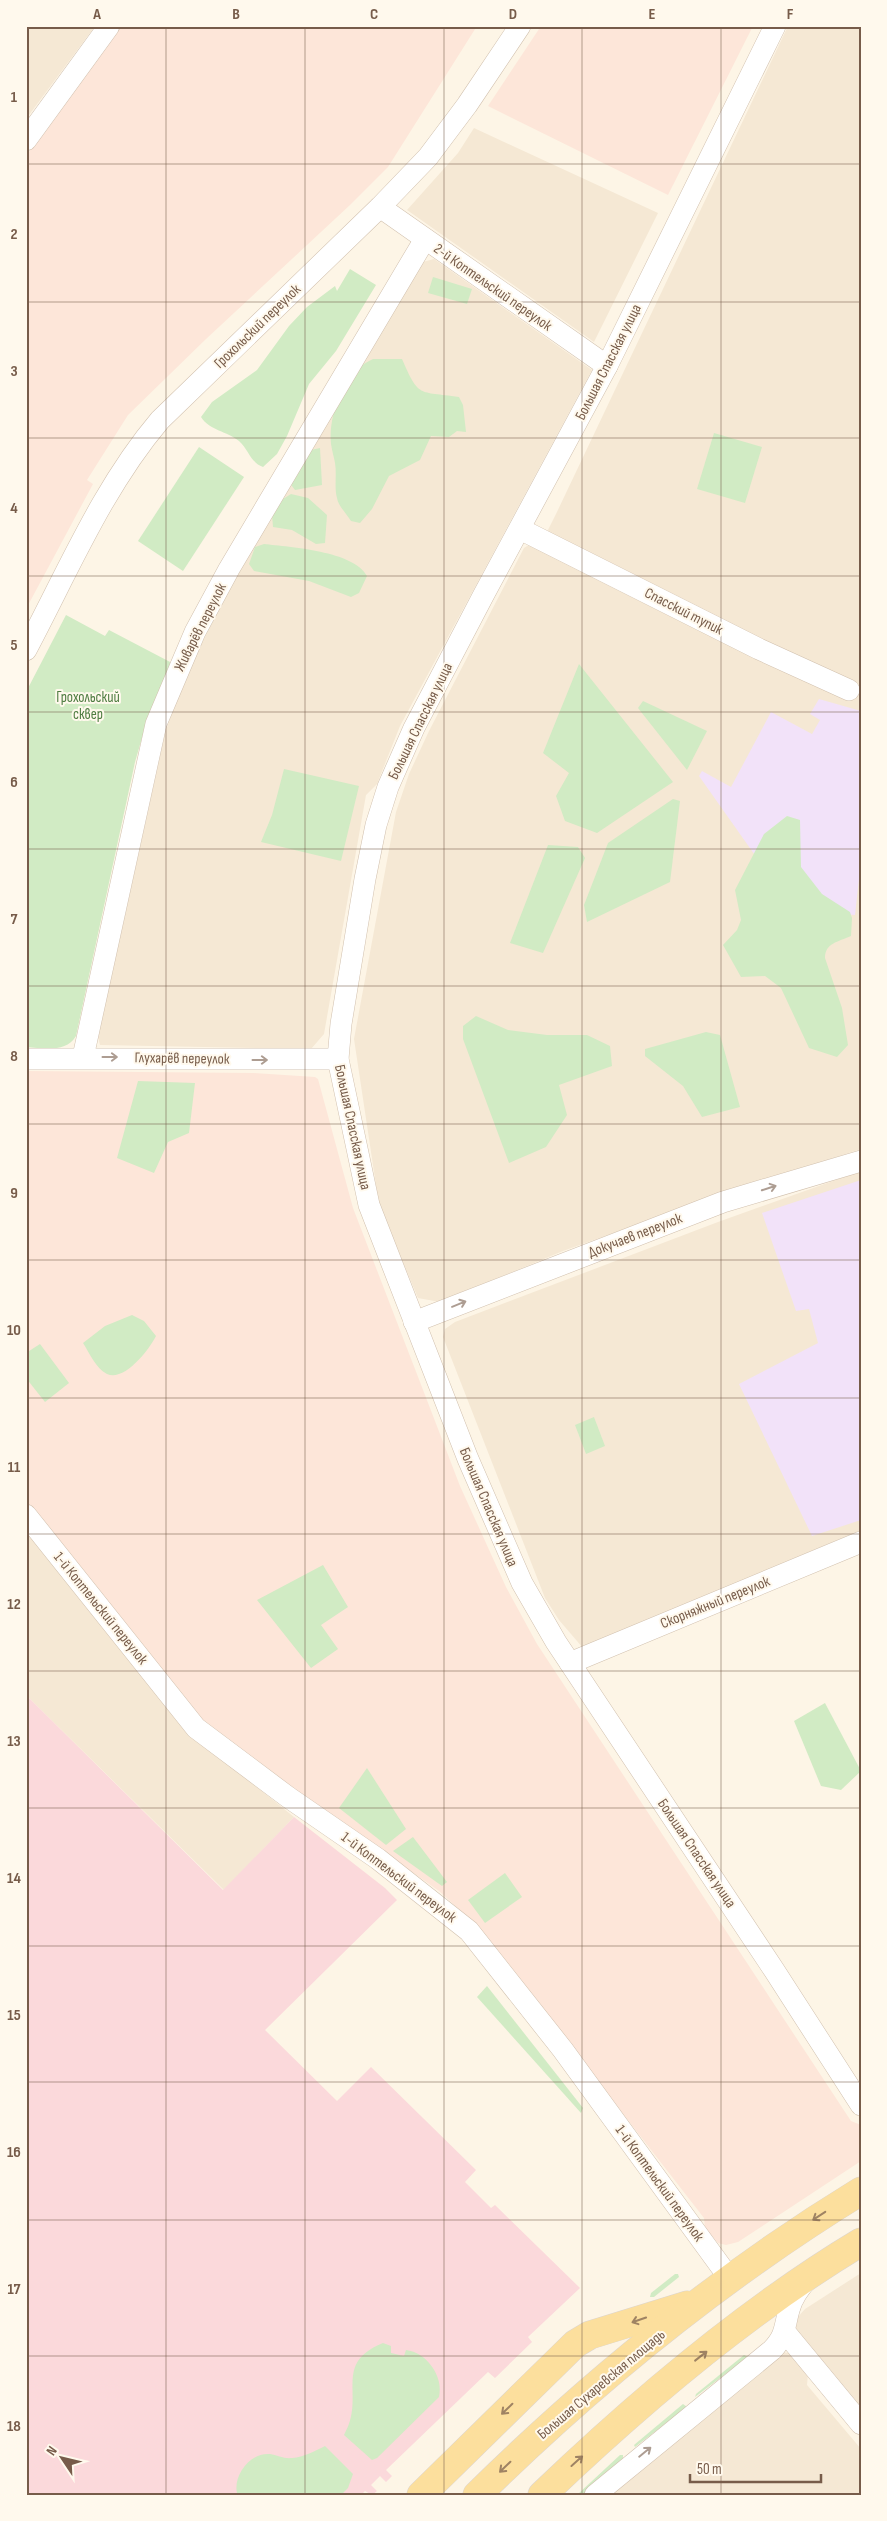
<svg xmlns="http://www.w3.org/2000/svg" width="887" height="2521" viewBox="0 0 887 2521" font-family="'Sofia Sans Condensed',sans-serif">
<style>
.residential{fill:#f5e8d4}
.commercial{fill:#fde6d9}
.education{fill:#f2e2f9}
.medical{fill:#fbd9db}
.green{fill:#d1ebc4}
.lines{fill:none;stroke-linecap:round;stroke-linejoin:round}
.minor-casing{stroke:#d1c0ae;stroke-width:22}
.major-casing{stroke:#dcd5d0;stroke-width:29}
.minor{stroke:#fff;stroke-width:21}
.major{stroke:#fcdf9d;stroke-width:28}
.oneway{stroke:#ad9d92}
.oneway2{stroke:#9f8363}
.grid{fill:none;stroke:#775c4a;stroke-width:1;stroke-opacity:0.55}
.labels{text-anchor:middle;stroke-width:4;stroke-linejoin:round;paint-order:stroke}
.street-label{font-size:15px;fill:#775c4a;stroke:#fff9ed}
.park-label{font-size:15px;fill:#4f7d42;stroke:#fff9ed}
.neatline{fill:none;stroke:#775c4a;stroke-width:2}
.grid-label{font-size:16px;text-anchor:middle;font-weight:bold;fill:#775c4a}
</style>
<rect width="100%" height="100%" fill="#fdf5e6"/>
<g class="residential">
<polygon points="26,26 95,26 26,119"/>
<polygon points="788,26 861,26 861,1149 726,1193 563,1251 440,1302 418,1298 379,1205 354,1039 396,812 409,774 429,731 524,548 546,534 556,514"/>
<polygon points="474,128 658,213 594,342 407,210 458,153"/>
<polygon points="434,259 592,370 400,726 377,784 366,795 324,1034 311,1049 100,1045 98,1037 166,730 190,666 236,577 423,262"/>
<polygon points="861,1171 861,1530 583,1648 559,1620 545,1598 443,1337 445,1329 455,1322 718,1222"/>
<polygon points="26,1526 185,1729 294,1817 224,1890 26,1695"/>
<polygon points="861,2273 861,2408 796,2329 796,2325 797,2318 805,2309"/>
<polygon points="780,2352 790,2353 808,2373 807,2385 861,2449 861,2495 615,2495 615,2487"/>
</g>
<g class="commercial">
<polygon points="120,26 477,26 388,167 350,205 206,339 128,415 87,480 93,484 26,609 26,156"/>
<polygon points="541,26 753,26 668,195 488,106"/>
<polygon points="26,1071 254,1073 315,1077 318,1079 353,1208 460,1486 506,1587 537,1644 851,2121 861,2125 861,2161 738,2242 726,2245 718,2243 705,2228 704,2218 477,1926 439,1891 201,1723 26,1502"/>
</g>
<g class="education">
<polygon points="819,699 861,711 861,878 859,879 855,915 840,914 807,929 699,776 702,771 731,787 771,712 812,734 820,720 810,714"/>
<polygon points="861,1180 861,1520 812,1536 739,1384 818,1343 809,1309 796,1311 762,1213"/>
</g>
<polygon class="medical" points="26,1695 223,1890 294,1817 385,1888 397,1900 265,2030 337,2101 371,2067 476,2170 465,2182 491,2208 495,2205 580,2288 528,2337 532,2342 495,2378 488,2372 386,2470 392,2476 386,2482 380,2476 371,2485 377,2491 372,2495 365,2491 361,2495 26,2495"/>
<g class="green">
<path d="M350,269L376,285L336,351L309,384L287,436L277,454L263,467C250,462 249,450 239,441C227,431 210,431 201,417L212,402L257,370L289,326L307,307L335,286L337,291Z"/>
<polygon points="433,277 472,289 467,304 428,293"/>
<path d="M373,359H402C419,398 418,391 459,397L463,405L466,432L457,431L449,437L431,436L420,460L389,476L372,509L360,523L351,521C347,514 338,506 337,498C334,487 337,475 335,463C334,457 332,451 331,444C328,415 344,371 373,359Z"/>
<polygon points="714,433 762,447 745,503 697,489"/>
<polygon points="199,447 244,477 183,571 138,541"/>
<polygon points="320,448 322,485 295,490 289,482 306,451"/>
<polygon points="291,494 308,498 327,515 325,543 316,544 292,530 273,527 272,515 283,499"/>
<path d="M264,544C290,547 354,551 367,576L359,593L351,597L309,581L254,571L249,564L255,547Z"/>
<path d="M66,615L105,636L109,630L172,663L144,731L135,762L76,1036C66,1053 44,1048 26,1047V692Z"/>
<polygon points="579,664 673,782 597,833 565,821 556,796 569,773 543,753"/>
<polygon points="643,701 707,731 687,770 638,708"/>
<polygon points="284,769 359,786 341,861 261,842 272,815"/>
<polygon points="673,799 680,801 670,882 587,922 584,905 608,843"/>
<path d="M787,816L800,820L801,867L822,894L850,912L852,918L851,936C838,942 825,943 825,958L842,1008L848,1045L837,1057L809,1048L781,988L765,976L741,977L723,945L737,930L741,920L735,890L764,834Z"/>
<polygon points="548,845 578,847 585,858 543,953 510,943"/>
<polygon points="476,1016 508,1030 547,1035 587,1035 610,1046 612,1066 559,1085 567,1115 546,1147 509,1163 463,1039 463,1026"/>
<polygon points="706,1032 720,1035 740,1107 702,1117 683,1086 645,1056 645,1049"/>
<polygon points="138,1081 195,1083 189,1133 168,1142 154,1173 117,1158"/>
<path d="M132,1315L144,1321L156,1336C149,1350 124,1382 107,1374C96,1369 89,1352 83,1343L105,1326Z"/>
<polygon points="40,1344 69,1383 45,1402 26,1378 26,1353"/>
<polygon points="594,1417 605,1446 586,1454 575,1425"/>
<polygon points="323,1565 348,1607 321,1625 338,1649 311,1668 257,1600"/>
<polygon points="825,1703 861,1771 841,1790 821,1786 794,1721"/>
<polygon points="367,1768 406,1829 386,1845 339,1808"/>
<polygon points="413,1837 447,1882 442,1886 393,1851"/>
<polygon points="505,1873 522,1897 485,1923 468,1900"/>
<polygon points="487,1986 583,2108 581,2113 477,1997"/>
<polygon points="675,2274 678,2274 679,2277 654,2297 650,2297 651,2293"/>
<path d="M383,2343L391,2346V2353L404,2356L406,2350C426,2352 444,2376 439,2397L377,2458L372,2460L344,2435C367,2396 331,2364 383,2343Z"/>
<polygon points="744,2355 748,2357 695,2397 696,2394"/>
<polygon points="683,2404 687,2407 635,2447 634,2445"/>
<path d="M325,2446L353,2474L348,2488L341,2495L237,2493C233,2476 250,2452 270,2454C277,2455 284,2459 292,2458C304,2457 315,2451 325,2446Z"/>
<polygon points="620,2455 623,2455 623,2459 584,2495 577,2495"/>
</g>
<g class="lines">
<g class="minor-casing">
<g id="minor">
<polyline points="775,26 607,366 483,596 414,728 388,787 376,825 365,879 341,1024 338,1059 369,1205 468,1459 522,1583 556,1642 774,1970 861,2105"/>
<polyline points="26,140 109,26"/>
<polyline points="380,207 607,366"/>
<polyline points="520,529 759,649 849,690"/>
<path d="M26,650C67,573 103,487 160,420L380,207L428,157L467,105L520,26"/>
<polyline points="83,1057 156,724 195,632 229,569 425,239"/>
<polyline points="26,1059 338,1059"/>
<polyline points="414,1322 723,1202 861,1161"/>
<polyline points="26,1515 196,1728 288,1797 378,1859 469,1931 563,2050 730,2279"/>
<polyline points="570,1663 861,1542"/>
<polyline points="785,2332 861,2424"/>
<path d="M595,2495L772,2350C786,2335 784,2328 789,2310C792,2298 799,2289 807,2279"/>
</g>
</g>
<g class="major-casing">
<g id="major">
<polyline points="421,2495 575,2344 590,2335 687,2305"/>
<path d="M477,2495C593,2381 722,2276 861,2191"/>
<path d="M542,2495C638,2403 746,2311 861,2242"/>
</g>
</g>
<use href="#minor" class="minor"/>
<use href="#major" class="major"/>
</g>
<defs><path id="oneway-shaft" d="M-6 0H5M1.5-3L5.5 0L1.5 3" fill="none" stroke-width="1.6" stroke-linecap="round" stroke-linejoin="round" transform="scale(1.25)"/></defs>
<g class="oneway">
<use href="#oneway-shaft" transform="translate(110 1057)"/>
<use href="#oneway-shaft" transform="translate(260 1060)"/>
<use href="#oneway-shaft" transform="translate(769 1188) rotate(-18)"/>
<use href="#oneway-shaft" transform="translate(459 1304) rotate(-22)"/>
<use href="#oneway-shaft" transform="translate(645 2452) rotate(-39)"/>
</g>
<g class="oneway2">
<use href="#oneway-shaft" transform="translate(819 2216) rotate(147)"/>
<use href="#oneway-shaft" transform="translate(639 2320) rotate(161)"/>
<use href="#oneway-shaft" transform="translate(701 2356) rotate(-38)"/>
<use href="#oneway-shaft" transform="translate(507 2409) rotate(136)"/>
<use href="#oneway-shaft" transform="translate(577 2461) rotate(-42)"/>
<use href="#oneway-shaft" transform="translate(505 2467) rotate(136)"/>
</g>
<path class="grid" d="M166,26V2495M305,26V2495M444,26V2495M582,26V2495M721,26V2495M26,164H861M26,302H861M26,438H861M26,576H861M26,712H861M26,849H861M26,986H861M26,1124H861M26,1260H861M26,1398H861M26,1534H861M26,1671H861M26,1808H861M26,1946H861M26,2082H861M26,2220H861M26,2356H861"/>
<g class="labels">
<g class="street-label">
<text transform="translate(493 287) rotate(35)" y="5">2-й Коптельский переулок</text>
<text transform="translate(257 326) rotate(-44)" y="5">Грохольский переулок</text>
<text transform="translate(608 362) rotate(-63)" y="5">Большая Спасская улица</text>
<text transform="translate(684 611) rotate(27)" y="5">Спасский тупик</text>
<text transform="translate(200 627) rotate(-63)" y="5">Живарёв переулок</text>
<text transform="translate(420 721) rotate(-64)" y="5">Большая Спасская улица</text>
<text transform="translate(182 1058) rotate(1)" y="5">Глухарёв переулок</text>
<text transform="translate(353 1127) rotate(78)" y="5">Большая Спасская улица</text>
<text transform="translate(635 1235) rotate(-21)" y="5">Докучаев переулок</text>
<text transform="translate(489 1507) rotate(67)" y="5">Большая Спасская улица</text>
<text transform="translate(715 1602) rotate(-22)" y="5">Скорняжный переулок</text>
<text transform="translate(101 1608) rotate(51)" y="5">1-й Коптельский переулок</text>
<text transform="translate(697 1853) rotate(56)" y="5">Большая Спасская улица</text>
<text transform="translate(399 1877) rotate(37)" y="5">1-й Коптельский переулок</text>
<text transform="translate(660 2183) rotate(54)" y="5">1-й Коптельский переулок</text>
<text transform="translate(601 2384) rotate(-40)" y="5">Большая Сухаревская площадь</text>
</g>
<g class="park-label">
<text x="88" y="702">Грохольский<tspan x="88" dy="17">сквер</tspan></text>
</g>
</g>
<rect width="887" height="2521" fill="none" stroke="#fff9ed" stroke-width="55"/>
<g transform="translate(62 2458) rotate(305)" stroke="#fff9ed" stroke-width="4" paint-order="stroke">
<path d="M0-4L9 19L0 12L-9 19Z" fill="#775c4a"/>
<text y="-8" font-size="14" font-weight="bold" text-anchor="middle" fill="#775c4a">N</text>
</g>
<path d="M690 2474v8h131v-8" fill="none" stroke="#775c4a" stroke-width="2.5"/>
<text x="697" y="2474" font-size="15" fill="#775c4a" stroke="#fff9ed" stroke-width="4" paint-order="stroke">50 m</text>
<rect x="28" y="28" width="832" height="2466" class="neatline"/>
<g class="grid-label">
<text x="97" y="19">A</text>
<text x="236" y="19">B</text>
<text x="374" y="19">C</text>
<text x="513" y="19">D</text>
<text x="652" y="19">E</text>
<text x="790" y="19">F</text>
<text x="14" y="102">1</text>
<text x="14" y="239">2</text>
<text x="14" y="376">3</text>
<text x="14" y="513">4</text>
<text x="14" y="650">5</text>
<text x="14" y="787">6</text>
<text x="14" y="924">7</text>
<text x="14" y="1061">8</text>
<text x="14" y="1198">9</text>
<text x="14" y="1335">10</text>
<text x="14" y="1472">11</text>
<text x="14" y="1609">12</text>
<text x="14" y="1746">13</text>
<text x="14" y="1883">14</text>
<text x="14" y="2020">15</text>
<text x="14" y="2157">16</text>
<text x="14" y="2294">17</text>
<text x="14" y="2431">18</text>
</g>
</svg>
